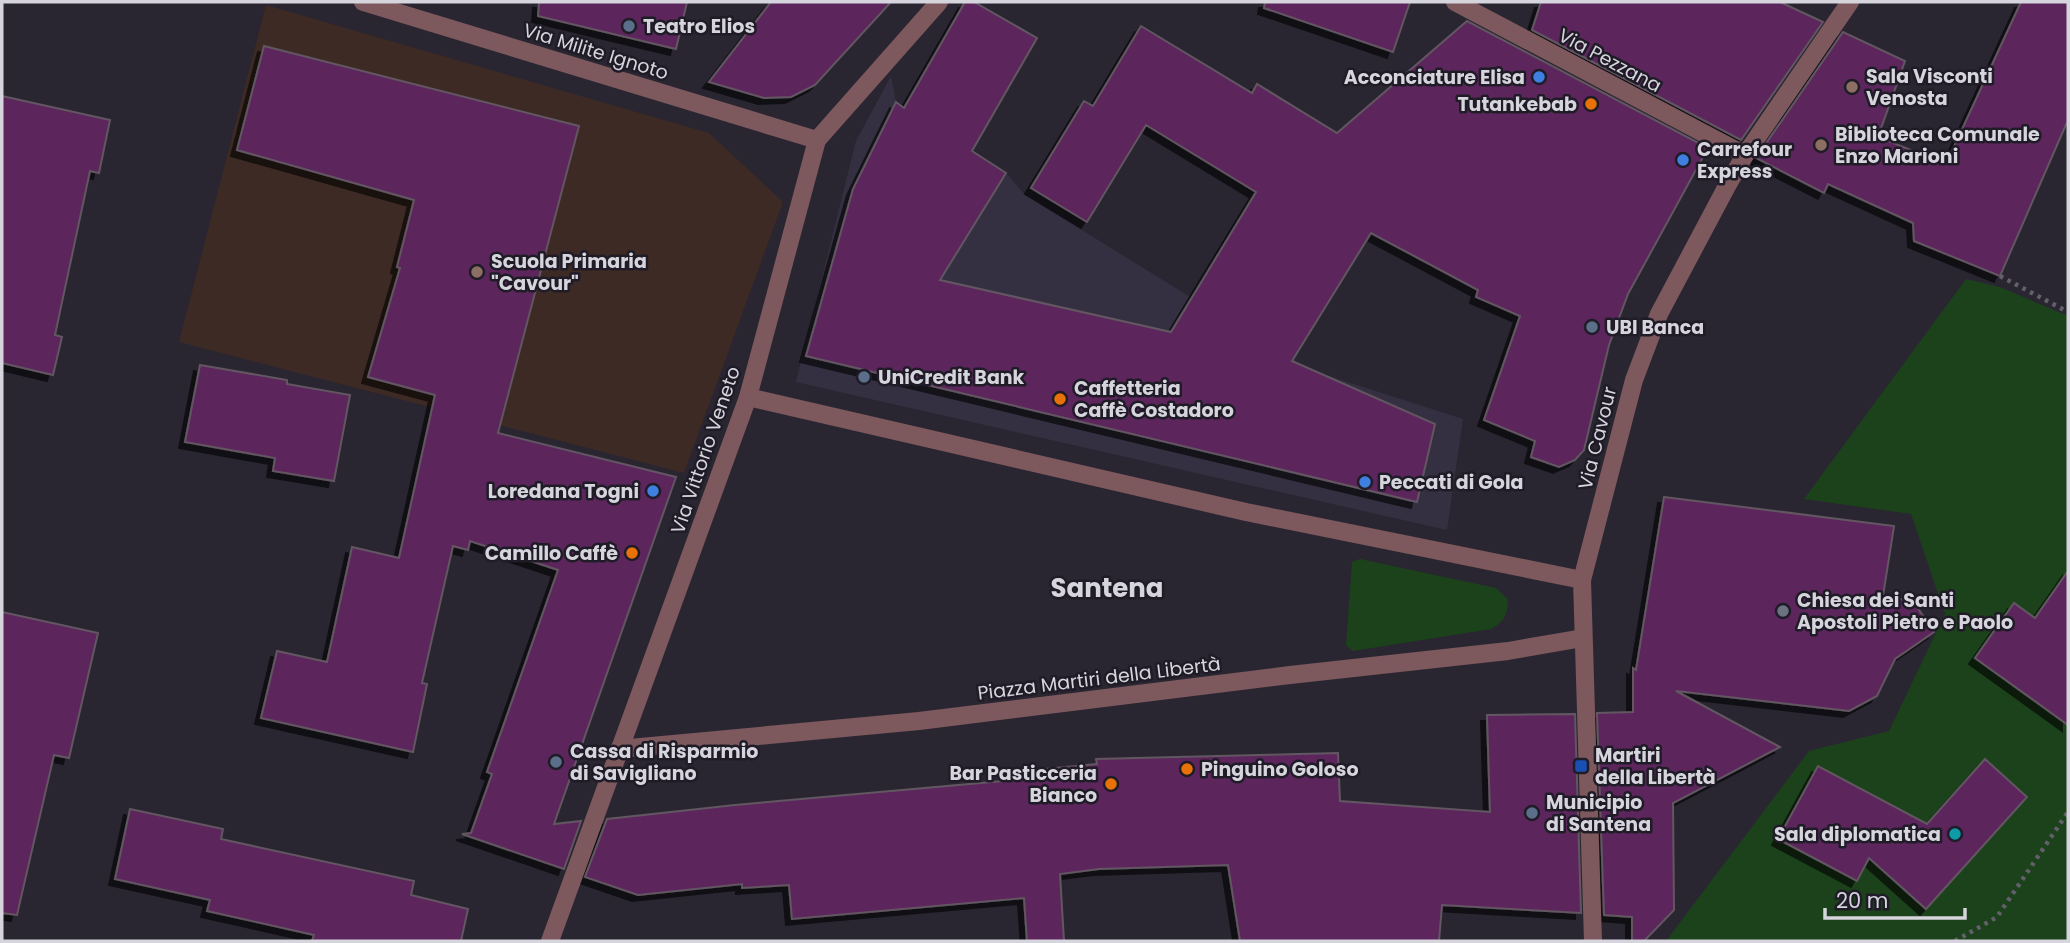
<svg xmlns="http://www.w3.org/2000/svg" width="2070" height="943" viewBox="0 0 2070 943" font-family="Poppins,sans-serif">
<style>
.built{fill:#353041}
.education{fill:#3d2a24}
.green{fill:#1c421b}
.building{fill:#5c255d;stroke:#625661;stroke-width:2;filter:url(#shadow)}
.lines{fill:none;stroke-linecap:round;stroke-linejoin:round}
.path{stroke:#63606b;stroke-width:4.5;stroke-dasharray:3.5 5;stroke-linecap:butt}
.minor{stroke:#7d585d;stroke-width:18}
.service-dot{fill:#5c6f8a;stroke:#1f1c28;stroke-width:2.5}
.shop-dot{fill:#3f7fe0;stroke:#1f1c28;stroke-width:2.5}
.education-dot{fill:#8d6e63;stroke:#1f1c28;stroke-width:2.5}
.food-dot{fill:#e8710a;stroke:#1f1c28;stroke-width:2.5}
.worship-dot{fill:#6b7280;stroke:#1f1c28;stroke-width:2.5}
.transit-dot{fill:#1a4fb4;stroke:#1f1c28;stroke-width:2.5}
.culture-dot{fill:#0f9aa8;stroke:#1f1c28;stroke-width:2.5}
.labels{text-anchor:middle;stroke-width:5;stroke-linejoin:round;paint-order:stroke}
.poi-label{font-size:19px;font-weight:bold;fill:#d6d4dc;stroke:#1f1c28;text-anchor:start}
.street-label{font-size:19px;fill:#d6d4dc;stroke:#1f1c28}
.district-label{font-size:26px;font-weight:bold;fill:#d6d4dc;stroke:#1f1c28}
</style>
<defs>
<filter id="shadow"><feDropShadow dx="-6" dy="6" stdDeviation="0" flood-color="#0009"/></filter>
</defs>
<rect width="100%" height="100%" fill="#292632"/>
<polygon class="built" points="891,76 896,102 1006,173 1025,195 1307,369 1463,419 1447,530 796,382 856,141"/>
<polygon class="education" points="266,5 709,133 783,202 684,473 179,342"/>
<g class="green">
<polygon points="1966,279 2000,287 2068,316 2068,941 1666,941 1809,751 1889,731 1945,614 1911,514 1804,499"/>
<path d="M1360,559L1496,588L1508,599C1508,615 1504,621 1491,629L1353,651L1346,645L1352,562Z"/>
</g>
<g class="building">
<polygon points="539,2 687,2 676,49 538,16"/>
<polygon points="771,2 891,2 815,85 791,97 764,98 709,82"/>
<polygon points="965,2 974,2 1037,38 972,151 1006,173 940,280 1171,332 1256,192 1146,125 1087,222 1031,188 1084,101 1093,106 1141,26 1252,93 1257,84 1337,133 1467,21 1708,148 1628,294 1609,345 1584,450 1575,460 1559,467 1531,457 1535,441 1484,420 1520,316 1476,297 1478,290 1371,233 1292,361 1435,424 1417,502 806,356 853,189 896,102 904,108"/>
<polygon points="1265,2 1410,2 1393,52 1264,8"/>
<polygon points="1541,2 1780,2 1823,22 1741,140 1532,30"/>
<polygon points="2021,2 2068,2 2068,120 2000,276 1914,241 1913,223 1828,184 1824,193 1756,158 1843,32 1905,61 1878,137 1946,164"/>
<polygon points="264,46 579,126 498,433 676,477 554,824 581,821 564,869 462,834 471,833 492,774 487,772 558,570 470,541 468,550 453,546 422,683 427,684 413,752 261,718 277,651 327,662 352,547 399,558 435,395 368,377 400,268 397,267 414,200 237,150"/>
<polygon points="2,96 110,120 99,173 90,171 55,335 62,337 53,375 2,363"/>
<polygon points="200,365 287,380 287,384 350,395 334,481 273,471 275,458 185,442"/>
<polygon points="1664,497 1894,526 1883,596 1913,601 1934,632 1895,659 1877,696 1849,711 1676,691 1780,747 1673,803 1674,910 1644,941 1632,941 1632,917 1604,915 1597,713 1633,712 1633,668 1636,670"/>
<polygon points="2068,571 2068,725 1975,658 2014,603 2035,618"/>
<polygon points="2,612 98,633 69,758 54,755 17,915 2,913"/>
<polygon points="1575,714 1581,913 1442,905 1439,941 1240,941 1228,865 1099,869 1060,874 1064,941 1027,941 1024,898 792,919 789,885 742,888 742,884 638,895 585,877 607,819 735,805 1014,780 1013,772 1097,764 1096,759 1338,753 1340,801 1490,812 1487,715"/>
<polygon points="1985,759 2027,797 1926,909 1869,858 1857,881 1778,839 1818,766 1927,824"/>
<polygon points="130,809 223,829 221,839 414,881 411,895 468,909 461,941 312,941 314,935 207,911 210,900 115,879"/>
</g>
<g class="lines">
<g class="path">
<polyline points="2000,276 2068,312"/>
<polyline points="1955,941 1997,917 2068,812"/>
</g>
<g class="minor">
<polyline points="363,2 817,140"/>
<polyline points="1455,2 1745,155"/>
<polyline points="748,397 1246,512 1582,580"/>
<polyline points="619,749 919,721 1290,675 1508,651 1583,638"/>
<polyline points="550,941 748,397 817,140 939,2"/>
<polyline points="1593,941 1582,580 1634,380 1659,314 1727,186 1745,155 1850,2"/>
</g>
</g>
<g class="service-dot">
<circle cx="629" cy="26" r="7"/>
<circle cx="1592" cy="327" r="7"/>
<circle cx="864" cy="377" r="7"/>
<circle cx="556" cy="762" r="7"/>
<circle cx="1532" cy="813" r="7"/>
</g>
<g class="shop-dot">
<circle cx="1539" cy="77" r="7"/>
<circle cx="1683" cy="160" r="7"/>
<circle cx="1365" cy="482" r="7"/>
<circle cx="653" cy="491" r="7"/>
</g>
<g class="education-dot">
<circle cx="1852" cy="87" r="7"/>
<circle cx="1821" cy="145" r="7"/>
<circle cx="477" cy="272" r="7"/>
</g>
<g class="food-dot">
<circle cx="1591" cy="104" r="7"/>
<circle cx="1060" cy="399" r="7"/>
<circle cx="632" cy="553" r="7"/>
<circle cx="1187" cy="769" r="7"/>
<circle cx="1111" cy="784" r="7"/>
</g>
<circle class="worship-dot" cx="1783" cy="611" r="7"/>
<rect class="transit-dot" x="1574" y="759" width="14" height="14" rx="3.5"/>
<circle class="culture-dot" cx="1955" cy="834" r="7"/>
<g class="labels">
<g class="poi-label">
<text x="643" y="33">Teatro Elios</text>
<text x="1866" y="83">Sala Visconti<tspan x="1866" dy="22">Venosta</tspan></text>
<text x="1525" y="84" text-anchor="end">Acconciature Elisa</text>
<text x="1577" y="111" text-anchor="end">Tutankebab</text>
<text x="1835" y="141">Biblioteca Comunale<tspan x="1835" dy="22">Enzo Marioni</tspan></text>
<text x="1697" y="156">Carrefour<tspan x="1697" dy="22">Express</tspan></text>
<text x="491" y="268">Scuola Primaria<tspan x="491" dy="22">"Cavour"</tspan></text>
<text x="1606" y="334">UBI Banca</text>
<text x="878" y="384">UniCredit Bank</text>
<text x="1074" y="395">Caffetteria<tspan x="1074" dy="22">Caffè Costadoro</tspan></text>
<text x="1379" y="489">Peccati di Gola</text>
<text x="639" y="498" text-anchor="end">Loredana Togni</text>
<text x="618" y="560" text-anchor="end">Camillo Caffè</text>
<text x="1797" y="607">Chiesa dei Santi<tspan x="1797" dy="22">Apostoli Pietro e Paolo</tspan></text>
<text x="570" y="758">Cassa di Risparmio<tspan x="570" dy="22">di Savigliano</tspan></text>
<text x="1595" y="762">Martiri<tspan x="1595" dy="22">della Libertà</tspan></text>
<text x="1201" y="776">Pinguino Goloso</text>
<text x="1097" y="780" text-anchor="end">Bar Pasticceria<tspan x="1097" dy="22">Bianco</tspan></text>
<text x="1546" y="809">Municipio<tspan x="1546" dy="22">di Santena</tspan></text>
<text x="1941" y="841" text-anchor="end">Sala diplomatica</text>
</g>
<g class="street-label">
<text transform="translate(596 51) rotate(17)" y="7">Via Milite Ignoto</text>
<text transform="translate(1610 60) rotate(28)" y="7">Via Pezzana</text>
<text transform="translate(1597 438) rotate(-76)" y="7">Via Cavour</text>
<text transform="translate(705 450) rotate(-71)" y="7">Via Vittorio Veneto</text>
<text transform="translate(1099 678) rotate(-7)" y="7">Piazza Martiri della Libertà</text>
</g>
<g class="district-label">
<text x="1107" y="597">Santena</text>
</g>
</g>
<rect width="2070" height="943" fill="none" stroke="#d6d4dc" stroke-width="7"/>
<path d="M1825 908v10h140v-10" fill="none" stroke="#d6d4dc" stroke-width="3.5"/>
<text x="1836" y="908" font-size="21" fill="#d6d4dc" stroke="#1f1c28" stroke-width="5" paint-order="stroke">20 m</text>
</svg>
